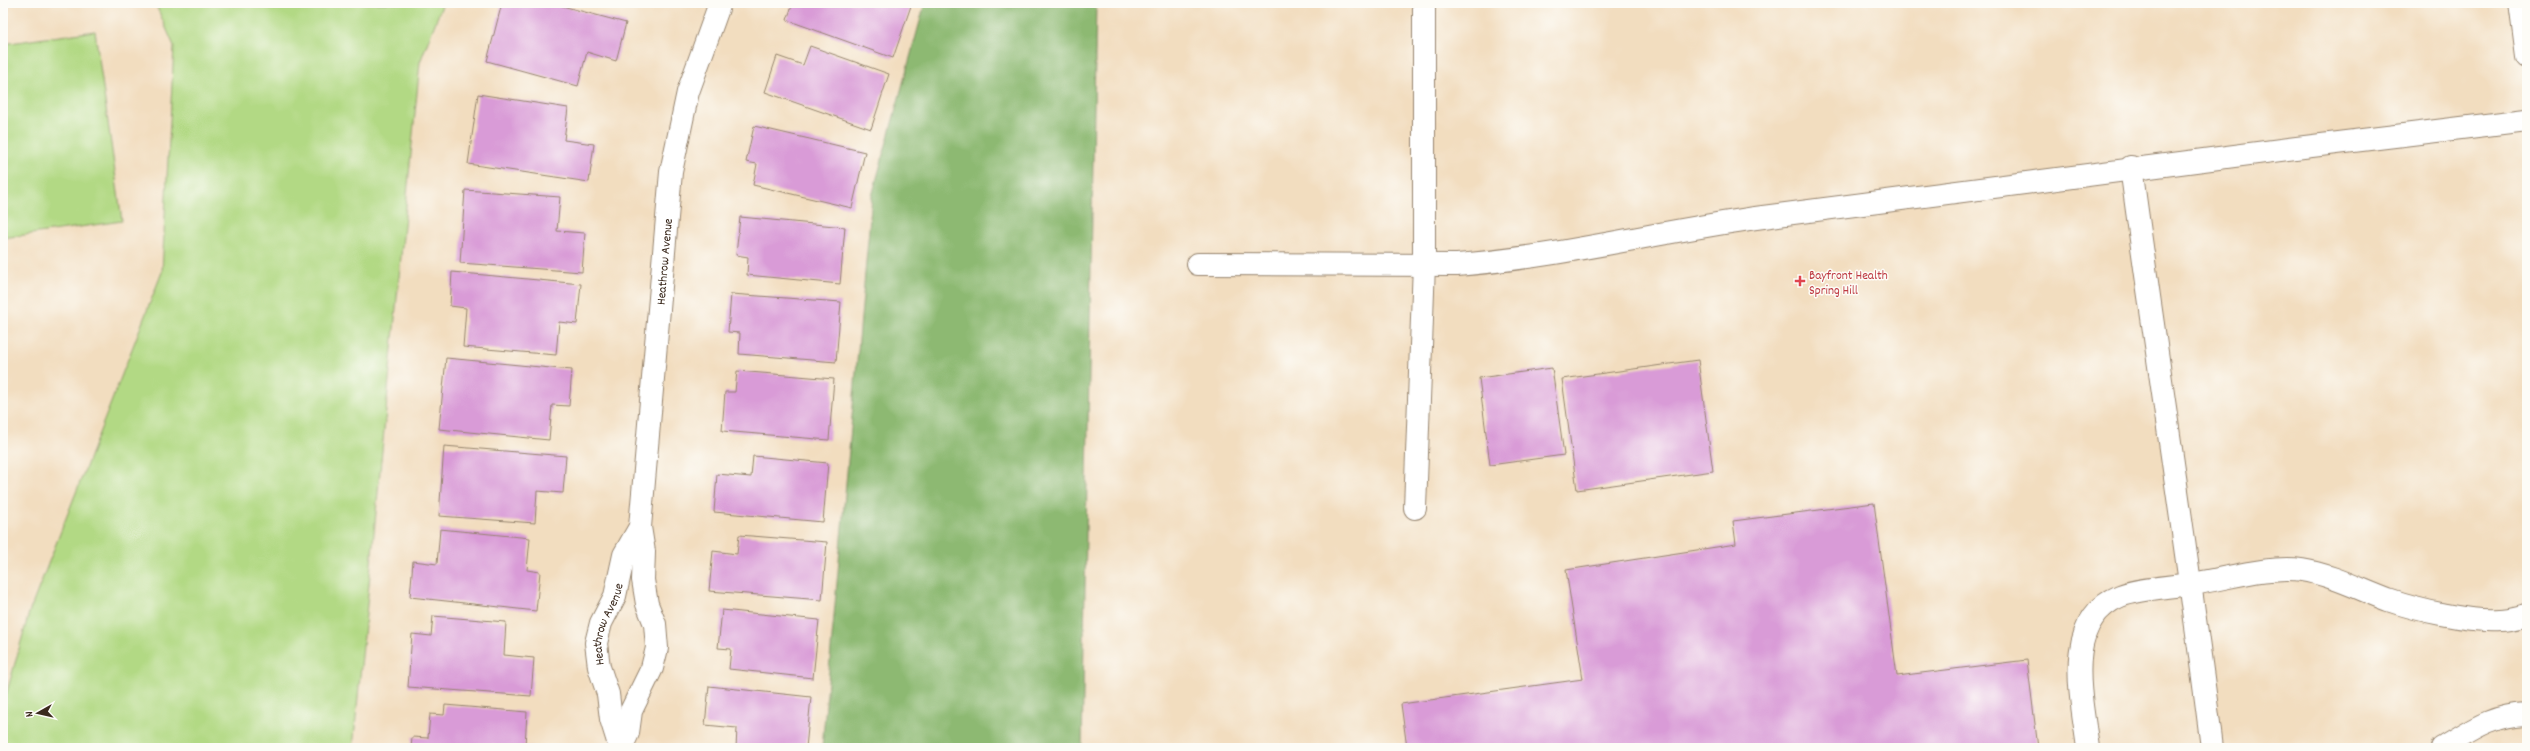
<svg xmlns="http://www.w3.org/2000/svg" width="2530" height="751" viewBox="0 0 2530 751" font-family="Dekko,sans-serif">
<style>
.green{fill:#b2d984;stroke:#768251}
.forest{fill:#8db972;stroke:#647248}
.building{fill:#d99bd7}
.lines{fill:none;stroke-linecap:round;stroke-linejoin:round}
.minor-casing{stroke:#96846e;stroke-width:24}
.minor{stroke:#fff;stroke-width:22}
.health-dot{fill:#e0444e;stroke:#fdfcf7;stroke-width:1.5}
.labels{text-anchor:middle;stroke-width:3;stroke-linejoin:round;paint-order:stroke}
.street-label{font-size:13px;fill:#3b2a1e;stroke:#fdfcf7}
.health-label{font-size:13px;fill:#be3a42;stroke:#fdfcf7;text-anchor:start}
</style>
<rect width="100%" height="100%" fill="#fdfcf7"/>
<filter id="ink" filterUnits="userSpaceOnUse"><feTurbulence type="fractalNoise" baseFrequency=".025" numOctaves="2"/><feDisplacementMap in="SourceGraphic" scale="8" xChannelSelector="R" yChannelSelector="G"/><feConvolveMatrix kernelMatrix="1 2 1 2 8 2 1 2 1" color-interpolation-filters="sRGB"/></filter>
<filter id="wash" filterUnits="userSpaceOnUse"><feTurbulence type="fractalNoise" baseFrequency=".012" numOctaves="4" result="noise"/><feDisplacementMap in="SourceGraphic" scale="16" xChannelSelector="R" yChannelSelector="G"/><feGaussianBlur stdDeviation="0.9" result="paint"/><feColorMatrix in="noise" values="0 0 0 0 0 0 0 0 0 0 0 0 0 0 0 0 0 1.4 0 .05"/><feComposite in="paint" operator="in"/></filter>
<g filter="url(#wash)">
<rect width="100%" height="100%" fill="#f2ddbf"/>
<g class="green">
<polygon points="155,3 443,3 420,62 353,748 3,748 3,706 29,613 162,272 174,46"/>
<polygon points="95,31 122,221 3,238 3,44"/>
</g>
<polygon class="forest" points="925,3 1096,3 1082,748 822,748 872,196"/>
<g id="blocks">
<g class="building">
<polygon points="502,3 551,3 626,23 616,61 587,52 578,86 487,61"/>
<polygon points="793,3 912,3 893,58 787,20"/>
<polygon points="810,46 889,74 871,129 765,92 777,56 803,65"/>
<polygon points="478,94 568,108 564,140 594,144 589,182 468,164"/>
<polygon points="754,126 865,152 852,208 753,185 757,164 746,162"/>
<polygon points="465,190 560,197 557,231 585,233 582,272 460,263"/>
<polygon points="740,217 845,227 840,284 747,275 748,257 736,255"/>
<polygon points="452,272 581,284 577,324 559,322 556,355 463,347 466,308 450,306"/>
<polygon points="731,294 841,302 836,362 739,354 740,333 728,332"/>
<polygon points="446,358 572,370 569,406 552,405 549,440 439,429"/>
<polygon points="1698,360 1713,471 1577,490 1562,379"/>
<polygon points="1552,368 1564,455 1490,465 1479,378"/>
<polygon points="737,371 834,379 829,440 722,431 725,392 735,392"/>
<polygon points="444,446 566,456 563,493 537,491 535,523 439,516"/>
<polygon points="753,456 828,463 823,522 714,512 717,474 751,477"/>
<polygon points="1874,503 1897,676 2027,660 2038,748 1407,748 1401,704 1583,679 1566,570 1736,544 1733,521"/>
<polygon points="440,529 530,538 527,570 540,572 536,611 410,597 413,561 437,564"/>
<polygon points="739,535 827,542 822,600 709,591 713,551 737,554"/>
<polygon points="722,610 819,620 813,678 729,669 731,649 718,648"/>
<polygon points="433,616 506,622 504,655 534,658 531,696 408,687 412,634 431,636"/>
<polygon points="709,686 811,697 806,748 736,748 737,728 705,725"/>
<polygon points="445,705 527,712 525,746 534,748 411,748 412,737 428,738 430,714 444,715"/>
</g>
</g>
</g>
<g filter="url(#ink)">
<use href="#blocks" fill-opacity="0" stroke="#96846e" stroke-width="1"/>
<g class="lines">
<g class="minor-casing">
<g id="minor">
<polyline points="2520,3 2527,57"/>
<path d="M2131,167C2157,361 2188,554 2212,748"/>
<path d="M1198,264L1457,265C1560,257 1660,231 1763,217C2017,183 2272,150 2527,120"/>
<polyline points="1415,508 1424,264 1424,3"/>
<path id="s1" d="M620,748L611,719L608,694L599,667L596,643L601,623L615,596L624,555L640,527"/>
<path id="s2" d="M621,748L628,733L631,711L652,668L657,648L655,624L647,604L643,580L644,552L640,527L671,172L688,92L720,3"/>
<path d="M2088,748C2082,699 2061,621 2120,596C2136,589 2178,586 2198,583C2228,578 2272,565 2302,570C2332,575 2359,589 2388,600C2417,610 2469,622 2500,620C2509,620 2518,617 2527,615"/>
<path d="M2442,748C2471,731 2492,715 2527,714"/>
</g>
</g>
<use href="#minor" class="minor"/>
</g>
</g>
<path class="health-dot" d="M1798 275h4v4h4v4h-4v4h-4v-4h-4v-4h4z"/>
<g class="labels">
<g class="street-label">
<text dy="5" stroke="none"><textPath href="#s2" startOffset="497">Heathrow Avenue</textPath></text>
<text dy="5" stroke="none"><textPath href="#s1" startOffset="129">Heathrow Avenue</textPath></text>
</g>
<g class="health-label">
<text x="1809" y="279">Bayfront Health<tspan x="1809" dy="15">Spring Hill</tspan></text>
</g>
</g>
<rect width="2530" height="751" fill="none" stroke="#fdfcf7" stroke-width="16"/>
<g transform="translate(38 713) rotate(262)" stroke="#fdfcf7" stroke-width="3" paint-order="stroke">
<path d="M0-3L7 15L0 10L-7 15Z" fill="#3b2a1e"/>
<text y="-6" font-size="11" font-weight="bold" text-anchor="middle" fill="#3b2a1e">N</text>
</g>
</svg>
